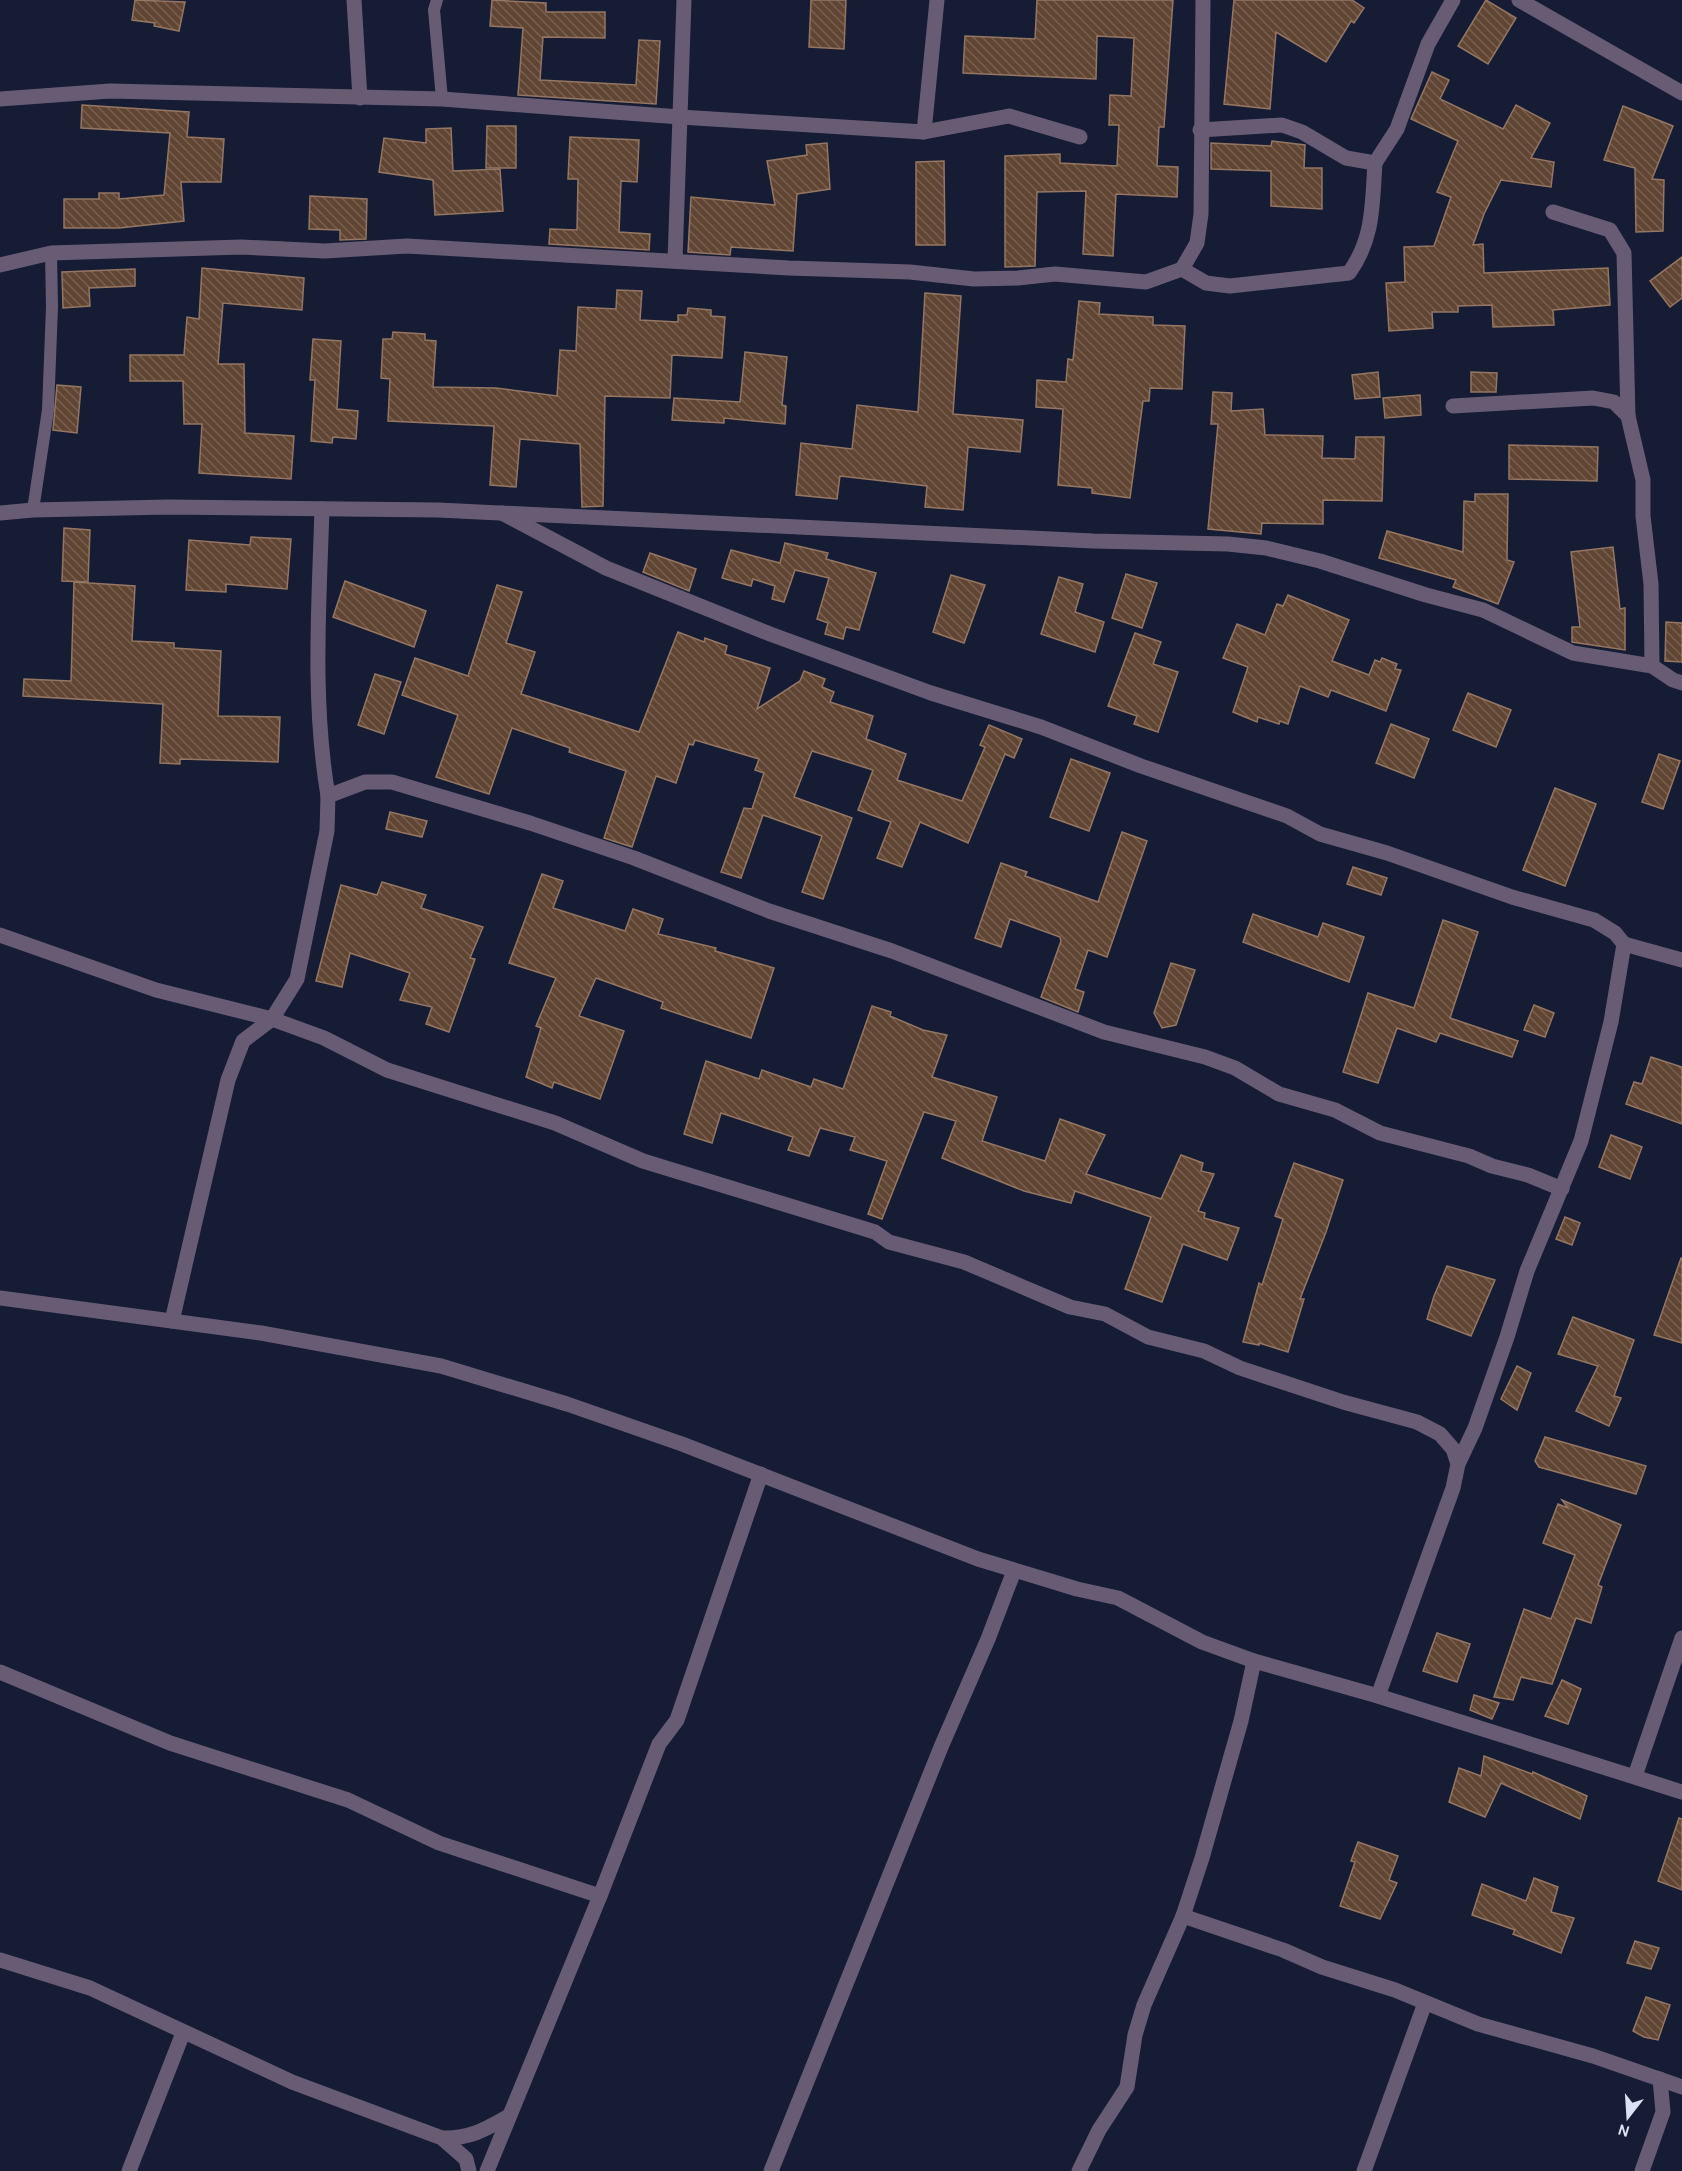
<svg xmlns="http://www.w3.org/2000/svg" width="1682" height="2171" viewBox="0 0 1682 2171" font-family="Karla,sans-serif">
<style>
.building{fill:url(#building-back-hatch);stroke:#947663;stroke-width:1.5}
.lines{fill:none;stroke-linecap:round;stroke-linejoin:round}
.lane{stroke:#685c75;stroke-width:12}
.street{stroke:#685c75;stroke-width:15}
</style>
<defs>
<pattern id="building-back-hatch" width="6" height="6" patternUnits="userSpaceOnUse" patternTransform="scale(1.5)"><rect width="6" height="6" fill="#614533"/><path d="M-1 5l2 2M0 0l6 6M5-1l2 2" fill="none" stroke="#776051"/></pattern>
</defs>
<rect width="100%" height="100%" fill="#151c33"/>
<g class="building">
<polygon points="135,0 185,2 179,31 154,26 155,23 132,20"/>
<polygon points="492,0 546,3 546,12 605,12 605,38 543,37 540,80 636,85 639,40 660,41 656,104 518,95 523,28 490,26"/>
<polygon points="811,0 846,0 844,49 809,47"/>
<polygon points="1037,0 1173,0 1164,127 1159,127 1157,166 1178,167 1177,197 1116,194 1113,256 1083,254 1086,191 1037,192 1035,266 1005,267 1005,156 1060,154 1060,163 1117,166 1119,125 1109,125 1110,95 1131,96 1134,38 1097,36 1096,79 963,73 965,36 1035,39"/>
<polygon points="1234,0 1352,0 1364,8 1354,23 1351,21 1326,62 1276,32 1270,109 1224,104"/>
<polygon points="1486,0 1516,18 1488,64 1458,46"/>
<polygon points="1432,72 1449,80 1440,99 1503,129 1516,105 1550,123 1531,158 1554,162 1551,187 1501,180 1484,214 1473,245 1483,244 1484,273 1608,268 1610,305 1553,310 1554,325 1493,327 1492,305 1458,306 1458,312 1432,312 1433,328 1389,331 1386,283 1405,282 1404,247 1434,246 1451,197 1437,192 1458,141 1411,119"/>
<polygon points="82,105 189,112 187,137 224,139 221,182 181,182 184,221 119,228 64,228 64,199 99,199 99,193 119,193 119,199 164,195 170,133 81,128"/>
<polygon points="1623,106 1673,126 1652,179 1664,180 1663,231 1636,232 1635,168 1604,160"/>
<polygon points="487,126 516,126 516,168 486,168"/>
<polygon points="451,128 453,171 500,169 503,211 435,215 433,180 379,172 384,138 426,143 426,129"/>
<polygon points="570,137 639,140 637,182 621,181 619,232 650,234 649,250 549,244 550,229 577,230 578,179 568,179"/>
<polygon points="1272,141 1305,145 1304,168 1322,168 1322,209 1271,206 1271,171 1211,169 1211,143 1271,146"/>
<polygon points="827,143 830,189 797,194 793,251 731,247 730,255 688,252 691,197 775,205 767,161 807,155 806,145"/>
<polygon points="944,161 945,245 916,245 916,162"/>
<polygon points="310,196 367,199 366,239 340,240 340,230 309,229"/>
<polygon points="1682,257 1682,298 1670,307 1650,281"/>
<polygon points="202,268 304,278 302,310 223,303 218,364 244,364 245,433 294,436 291,479 199,473 202,424 184,424 183,381 130,381 130,355 184,355 187,317 199,319"/>
<polygon points="135,269 135,286 89,288 90,306 63,308 62,272"/>
<polygon points="617,290 642,291 640,320 678,322 678,315 687,315 688,308 711,310 711,316 725,317 722,358 672,355 670,398 605,396 603,506 582,507 580,444 520,439 516,487 490,485 494,426 388,421 390,379 381,378 383,339 392,339 393,332 425,334 425,340 436,341 433,387 496,388 557,396 560,350 576,351 578,307 616,309"/>
<polygon points="925,293 961,296 953,414 1023,420 1020,452 968,447 963,510 925,507 927,486 840,476 837,499 796,495 801,443 852,449 857,405 918,412"/>
<polygon points="1079,301 1100,303 1099,314 1153,317 1153,325 1185,326 1182,389 1150,388 1149,401 1143,401 1130,498 1092,493 1092,488 1058,485 1063,409 1036,407 1037,380 1066,382 1068,359 1073,360"/>
<polygon points="313,339 341,341 337,409 358,411 356,439 333,437 332,443 311,441 315,380 310,380"/>
<polygon points="745,352 787,357 782,405 786,406 785,424 724,418 724,423 672,420 674,398 740,402"/>
<polygon points="1378,372 1380,397 1355,399 1352,375"/>
<polygon points="1471,372 1497,373 1496,392 1471,392"/>
<polygon points="57,385 81,387 77,433 53,430"/>
<polygon points="1213,392 1232,393 1231,411 1263,409 1265,435 1323,436 1322,458 1355,459 1356,437 1384,437 1382,501 1323,500 1323,524 1262,523 1261,534 1208,529 1218,424 1211,424"/>
<polygon points="1420,395 1421,415 1385,418 1383,398"/>
<polygon points="1509,445 1598,447 1597,481 1509,479"/>
<polygon points="1475,494 1508,494 1507,560 1514,562 1498,604 1453,587 1456,580 1379,558 1387,531 1463,552 1464,501 1475,502"/>
<polygon points="64,528 90,530 88,582 62,581"/>
<polygon points="251,537 291,539 287,589 226,584 226,592 186,590 189,540 250,545"/>
<polygon points="785,543 828,553 826,559 876,573 859,630 846,627 843,639 825,634 828,623 817,619 829,578 795,570 784,602 772,599 775,586 753,579 751,586 722,578 731,550 780,563"/>
<polygon points="1613,547 1620,609 1625,608 1625,650 1572,642 1572,627 1580,627 1571,552"/>
<polygon points="650,553 696,569 689,591 643,572"/>
<polygon points="1126,574 1157,583 1142,628 1112,618"/>
<polygon points="951,575 985,585 964,643 933,632"/>
<polygon points="1059,577 1083,584 1075,612 1104,622 1095,652 1041,634"/>
<polygon points="345,581 426,611 414,647 333,617"/>
<polygon points="74,582 135,586 132,641 174,643 174,648 221,651 218,716 280,717 278,762 180,759 180,764 160,763 163,704 23,696 24,679 71,681"/>
<polygon points="497,585 522,592 506,643 535,652 521,694 639,732 678,632 704,642 705,638 727,646 725,654 770,668 757,709 800,681 804,671 825,679 822,687 834,692 830,702 873,716 866,739 906,754 897,780 962,801 985,747 980,745 989,725 1022,739 1014,758 1005,754 968,843 920,822 902,867 877,858 891,822 858,810 873,770 812,751 794,797 852,818 823,899 802,892 822,836 763,815 741,878 721,872 744,808 752,809 764,773 755,770 759,759 695,740 693,745 689,744 676,783 656,776 632,847 604,838 626,771 569,752 570,748 512,728 489,794 436,777 458,715 402,695 415,658 468,676"/>
<polygon points="1288,595 1349,620 1332,661 1369,675 1375,660 1380,662 1382,658 1397,664 1395,669 1401,670 1386,711 1331,690 1328,697 1300,686 1288,724 1280,721 1279,724 1258,717 1257,722 1233,712 1248,667 1223,658 1237,624 1265,635 1277,604 1283,606"/>
<polygon points="1666,622 1682,623 1682,662 1665,661"/>
<polygon points="1135,633 1161,642 1153,664 1178,672 1158,732 1134,724 1137,716 1108,706"/>
<polygon points="375,674 401,682 384,734 358,725"/>
<polygon points="1468,693 1511,710 1496,747 1453,730"/>
<polygon points="1391,724 1429,739 1414,778 1376,763"/>
<polygon points="1659,754 1680,761 1663,809 1642,802"/>
<polygon points="1071,759 1110,773 1089,831 1050,817"/>
<polygon points="1555,788 1596,804 1565,886 1523,870"/>
<polygon points="390,812 427,821 422,837 386,829"/>
<polygon points="1122,832 1147,841 1107,957 1088,950 1075,989 1084,992 1078,1012 1041,997 1061,941 1060,937 1010,919 1001,947 975,938 1001,863 1027,872 1025,876 1098,902"/>
<polygon points="1353,867 1387,878 1381,895 1347,884"/>
<polygon points="542,874 563,881 553,908 625,931 633,909 663,919 658,934 716,948 715,951 774,968 751,1038 661,1008 663,1002 596,978 579,1016 624,1031 600,1099 554,1082 552,1088 526,1077 541,1028 536,1026 556,978 509,963"/>
<polygon points="382,882 426,895 421,908 483,927 470,958 475,959 449,1032 426,1024 432,1007 400,1000 410,973 350,953 342,987 316,981 341,885 377,895"/>
<polygon points="1253,914 1318,937 1323,923 1364,937 1349,982 1243,942"/>
<polygon points="1443,920 1478,932 1450,1018 1518,1041 1512,1057 1440,1033 1436,1042 1397,1028 1378,1083 1343,1072 1368,993 1414,1008"/>
<polygon points="1171,963 1195,970 1176,1025 1162,1028 1154,1013"/>
<polygon points="1534,1005 1554,1013 1545,1037 1524,1030"/>
<polygon points="872,1006 891,1012 890,1016 923,1030 947,1035 932,1077 997,1097 982,1141 1045,1161 1060,1119 1105,1135 1086,1174 1161,1199 1181,1155 1203,1163 1201,1171 1214,1174 1198,1211 1205,1213 1204,1218 1239,1228 1227,1260 1183,1244 1162,1302 1125,1289 1151,1217 1075,1191 1071,1203 1024,1191 942,1158 956,1121 924,1112 882,1219 868,1214 887,1161 850,1150 855,1137 820,1128 809,1156 788,1150 793,1137 721,1113 712,1143 684,1134 706,1061 759,1079 762,1070 811,1087 814,1079 843,1089"/>
<polygon points="1651,1057 1682,1067 1682,1124 1626,1104 1634,1082 1642,1084"/>
<polygon points="1611,1135 1642,1147 1630,1179 1599,1167"/>
<polygon points="1294,1163 1343,1180 1326,1232 1300,1299 1304,1299 1288,1352 1259,1343 1259,1345 1243,1342 1259,1283 1262,1285 1283,1219 1275,1216"/>
<polygon points="1565,1217 1580,1223 1572,1245 1556,1239"/>
<polygon points="1681,1258 1682,1258 1682,1343 1654,1335"/>
<polygon points="1447,1266 1495,1280 1471,1336 1427,1319 1434,1296"/>
<polygon points="1573,1317 1634,1340 1614,1396 1621,1398 1609,1426 1576,1411 1598,1366 1558,1354"/>
<polygon points="1517,1366 1531,1373 1517,1410 1501,1399"/>
<polygon points="1545,1437 1646,1466 1636,1494 1539,1467 1535,1461"/>
<polygon points="1562,1500 1621,1525 1598,1585 1602,1587 1591,1623 1576,1618 1552,1684 1521,1677 1513,1700 1494,1697 1524,1609 1551,1619 1575,1555 1543,1543 1558,1504 1568,1508"/>
<polygon points="1437,1633 1470,1644 1457,1682 1423,1671"/>
<polygon points="1562,1680 1581,1689 1568,1724 1545,1716"/>
<polygon points="1474,1695 1499,1703 1492,1719 1470,1710"/>
<polygon points="1484,1756 1532,1774 1533,1772 1587,1796 1580,1819 1501,1783 1485,1817 1449,1802 1459,1768 1481,1776"/>
<polygon points="1679,1818 1682,1819 1682,1890 1658,1881"/>
<polygon points="1358,1842 1398,1856 1389,1880 1397,1883 1380,1919 1340,1906 1355,1862 1351,1861"/>
<polygon points="1534,1878 1558,1887 1551,1912 1574,1918 1561,1953 1513,1934 1515,1930 1472,1915 1482,1884 1526,1901"/>
<polygon points="1635,1941 1659,1948 1651,1969 1627,1963"/>
<polygon points="1646,1997 1670,2005 1658,2040 1644,2037 1633,2031"/>
</g>
<g class="lines">
<g class="lane">
<polyline points="437,0 434,10 442,99"/>
<polyline points="33,510 48,410 52,307 51,253"/>
</g>
<g class="street">
<polyline points="354,0 360,98"/>
<polyline points="1519,0 1682,93"/>
<polyline points="0,99 110,91 442,99 680,117 924,132 1009,116 1080,137"/>
<polyline points="1200,130 1282,125 1302,132 1346,158 1375,163 1397,129 1428,44 1453,0"/>
<polyline points="924,132 937,0"/>
<polyline points="1553,212 1610,230 1624,253 1628,416"/>
<polyline points="675,261 684,0"/>
<polyline points="0,265 51,253 241,247 325,251 407,246 789,268 910,272 974,279 1018,278 1055,274 1146,282 1182,269 1197,243 1201,214 1203,0"/>
<path d="M1182,269L1206,283L1230,286L1349,273C1374,238 1372,205 1375,163"/>
<polyline points="1453,406 1593,398 1614,402 1628,416 1643,480 1643,516 1651,584 1652,666"/>
<path d="M322,509C319,605 312,701 328,796"/>
<polyline points="0,513 33,510 168,507 438,510 1093,541 1228,544 1266,548 1320,561 1426,595 1483,610 1573,653 1652,666 1673,680 1682,683"/>
<polyline points="502,513 606,568 770,634 931,693 1041,727 1141,766 1287,816 1320,834 1387,853 1512,897 1594,920 1615,933 1624,944 1611,1022 1581,1141 1527,1271 1507,1337 1475,1428 1458,1464"/>
<polyline points="0,935 156,990 272,1019 324,1038 387,1070 555,1123 643,1161 875,1232 889,1242 964,1262 1070,1307 1105,1314 1148,1337 1204,1351 1240,1368 1343,1402 1417,1422 1440,1434 1453,1449 1458,1464 1453,1488 1378,1696"/>
<polyline points="1624,944 1682,960"/>
<polyline points="0,1298 261,1333 441,1366 567,1404 682,1444 978,1559 1077,1589 1118,1598 1202,1642 1254,1661 1378,1696 1682,1792"/>
<polyline points="172,1321 228,1080 243,1041 272,1019 297,979 327,831 328,796 365,782 392,782 530,823 634,858 769,911 892,951 1104,1032 1205,1057 1235,1068 1279,1094 1335,1110 1380,1133 1469,1156 1492,1166 1528,1175 1562,1189"/>
<polyline points="0,1672 170,1743 348,1800 439,1843 600,1896"/>
<polyline points="1635,1776 1682,1638"/>
<polyline points="1183,1916 1283,1950 1322,1967 1395,1990 1478,2024 1593,2056 1682,2087"/>
<polyline points="0,1960 90,1988 292,2082 442,2138 466,2159 469,2171"/>
<path d="M442,2138C470,2139 486,2129 509,2116"/>
<polyline points="129,2171 183,2033"/>
<polyline points="487,2171 600,1896 652,1762 659,1744 677,1720 761,1474"/>
<polyline points="771,2171 941,1747 988,1639 1014,1571"/>
<polyline points="1079,2171 1099,2130 1127,2087 1135,2035 1144,2005 1183,1916 1202,1858 1241,1721 1254,1661"/>
<polyline points="1364,2171 1425,2003"/>
<polyline points="1642,2171 1663,2112 1660,2079"/>
</g>
</g>
<g transform="translate(1628 2117) rotate(197)" stroke="#151c33" stroke-width="4.5" paint-order="stroke">
<path d="M0-4.5L10 22L0 15L-10 22Z" fill="#dce2f3"/>
<text y="-9" font-size="16" font-weight="bold" text-anchor="middle" fill="#dce2f3">N</text>
</g>
</svg>
